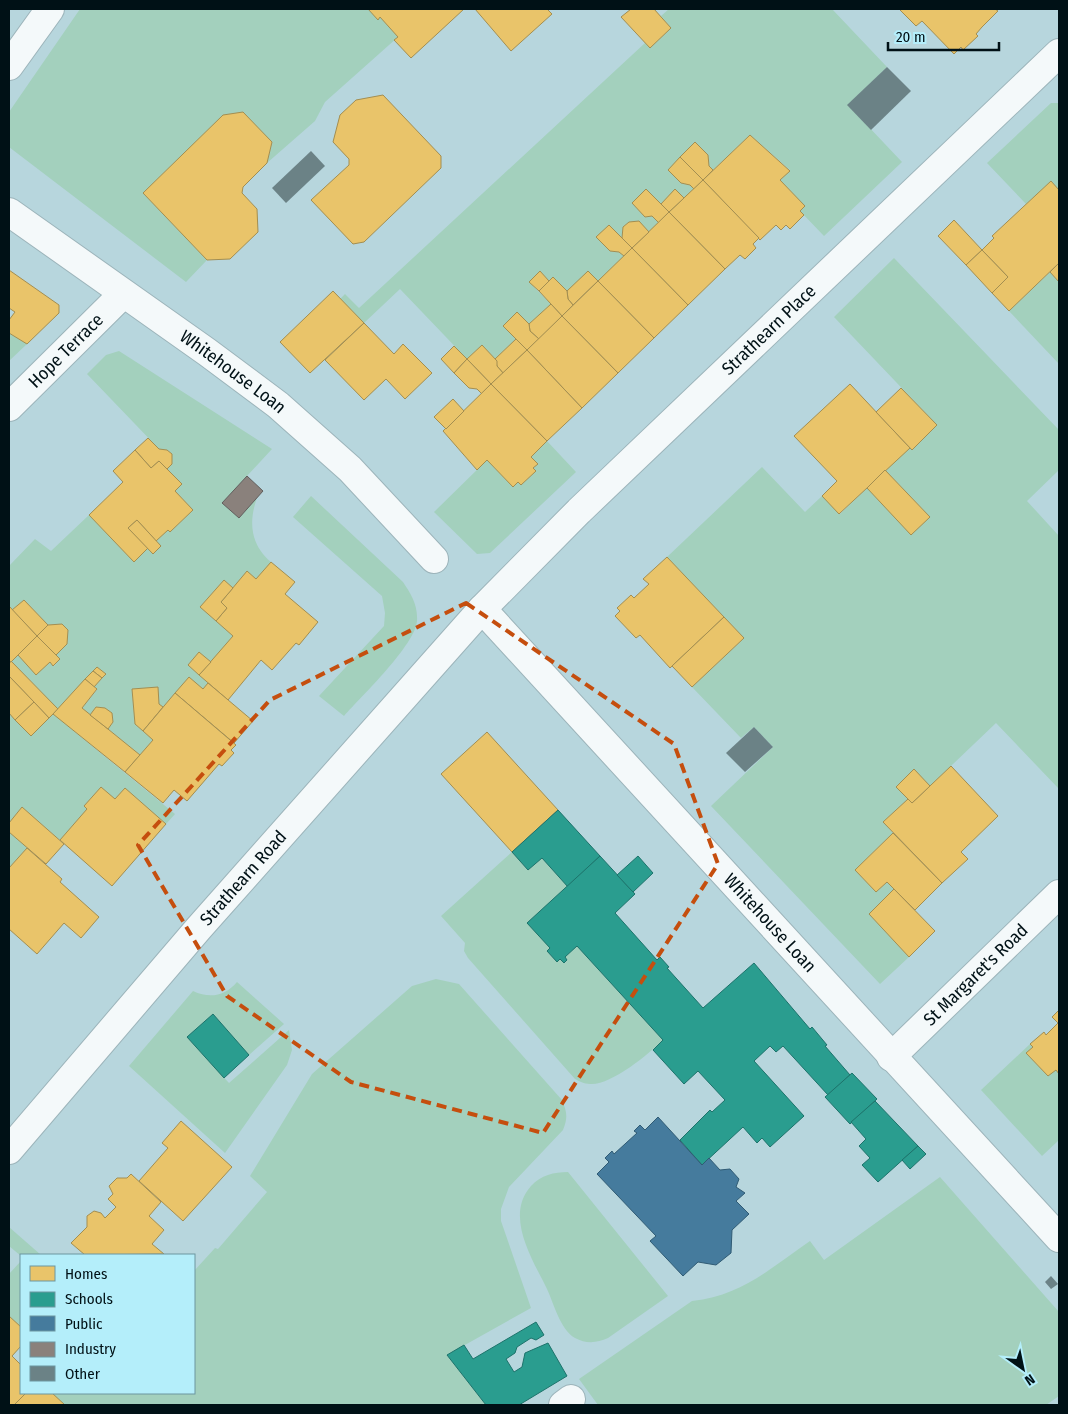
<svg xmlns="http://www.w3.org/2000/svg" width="1068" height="1414" viewBox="0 0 1068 1414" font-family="'Fira Sans Condensed',sans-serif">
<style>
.green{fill:#a3d0bd}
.homes{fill:#e9c46a;stroke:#a38e51}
.schools{fill:#2a9d8f;stroke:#1d736b}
.public{fill:#457b9d;stroke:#305b74}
.industry{fill:#8a817c;stroke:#615f5d}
.building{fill:#6b8286}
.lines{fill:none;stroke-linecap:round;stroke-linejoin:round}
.street-casing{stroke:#9cb4ba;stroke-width:30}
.secondary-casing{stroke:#9cb4ba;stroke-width:30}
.street{stroke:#f4f9fa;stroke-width:28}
.secondary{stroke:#f4f9fa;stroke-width:28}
.marked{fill:none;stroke:#c54e0e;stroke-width:4;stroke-dasharray:10 6;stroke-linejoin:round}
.labels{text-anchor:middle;stroke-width:5;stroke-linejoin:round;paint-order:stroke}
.street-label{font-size:18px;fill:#001116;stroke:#b4eefa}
</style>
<rect width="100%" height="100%" fill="#b7d6dd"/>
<g class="green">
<polygon points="80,9 368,9 378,19 380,17 398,37 325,102 315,121 267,163 272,142 224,115 143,193 207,260 186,282 9,147 9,112"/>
<polygon points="669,9 832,9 887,67 848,105 902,162 824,236 800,211 805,206 780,180 790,170 750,135 713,170 709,166 708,155 695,143 668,170 681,183 690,185 694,189 684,198 675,190 661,204 646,189 632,203 645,217 652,216 659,223 649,232 639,222 629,222 623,227 622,238 609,225 597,237 610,251 619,252 624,256 598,281 588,272 567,291 549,281 540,271 529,282 551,304 529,324 517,312 504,326 516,339 495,359 482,345 467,359 400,289 364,323 340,299 345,294 359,308 645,43 650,48 671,28 661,16"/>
<polygon points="1051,103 1059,103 1059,190 1051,181 1026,204 987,163"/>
<polygon points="894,258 1059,430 1059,470 1027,501 1059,536 1059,789 996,723 930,786 914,770 897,787 908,799 883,822 893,833 855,870 876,892 887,882 894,889 869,914 909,957 880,984 711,806 773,747 754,727 741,738 692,687 744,638 667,557 762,467 805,512 822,496 840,514 867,488 911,534 930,517 885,470 910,448 912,450 937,425 834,317"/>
<polygon points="1050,272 1059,282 1059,364 1009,311"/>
<polygon points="9,333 27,344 9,361"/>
<path d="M119,351L272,449L222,503L239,517L257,498C248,523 251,545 271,562L256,579L247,572L233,588L224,580L200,607L233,636L211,662L199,652L188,665L208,683L203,689L189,677L163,707L132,689L135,724L153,740L140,755L108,729L113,722C113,710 106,708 96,707L90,715L82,708L97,690L94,687L106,674L97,667L58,709L11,661L18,655L36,674L50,662L54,666L60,659L56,655L67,644L68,630L62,624L48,625L24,600L12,610L9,606V566L35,539L51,551L89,515L134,562L148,548L153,554L161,546L156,541L168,530L170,532L193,510L175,491L181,484L167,469L172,464V454L167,450L159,449L87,374L106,355Z"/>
<polygon points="547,441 576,472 490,553 477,554 434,512 487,460 513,487 518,482 521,485 536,471 533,468 537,464 531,457"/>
<path d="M311,496L403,582C411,594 418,605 417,621C415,645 362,696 344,716L319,696L384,626L385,613L382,596L293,517Z"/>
<polygon points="9,713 31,735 53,714 175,814 166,824 125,788 115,799 101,787 84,806 87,809 60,840 22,807 9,823"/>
<polygon points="9,832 27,848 9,868"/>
<path d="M512,852L528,870L542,858L568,887L550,948L547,951L557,962L560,959L565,963L567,960L565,957L577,946L663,1040C649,1054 610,1086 590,1084C584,1084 579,1081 575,1079L468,958L464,951L465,943L441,916Z"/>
<path d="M436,979L459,984L562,1100C567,1112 568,1118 563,1130L509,1187L501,1209V1221L531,1308L447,1355L486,1405H65L52,1393H194V1271L215,1248L218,1249L267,1192L250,1176L312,1074L412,986Z"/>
<path d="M237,982L284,1024L249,1055L213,1014L187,1037L229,1083L289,1030L292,1050L287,1065L225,1153L129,1066L193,991C210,999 225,996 237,982Z"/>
<polygon points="1030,1044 1033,1047 1026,1053 1048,1076 1056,1070 1059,1074 1059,1140 1042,1156 981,1090"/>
<path d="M568,1172L668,1296L608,1338C597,1343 586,1344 575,1338C560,1329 554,1304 547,1289C533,1260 504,1216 531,1186C541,1175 554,1172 568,1172Z"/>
<path d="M940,1177L1059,1312V1396L1046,1405H598L579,1379L692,1301C743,1295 769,1269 810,1241L824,1260Z"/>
<polygon points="9,1227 41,1255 21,1256 9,1246"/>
<polygon points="21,1261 21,1327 9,1316 9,1274"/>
</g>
<g class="homes">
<polygon points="368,9 464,9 411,58 394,40 398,37 380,17 378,20"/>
<polygon points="475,9 547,9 552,14 511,51"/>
<polygon points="631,9 654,9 671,28 650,48 621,17"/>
<polygon points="899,9 995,9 998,11 982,27 976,34 978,36 963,50 961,47 954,54 922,21 916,26"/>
<polygon points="383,95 441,156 441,168 364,242 353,244 311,200 349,165 349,159 333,142 340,115 356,100"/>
<polygon points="243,112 272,142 267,163 243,187 242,193 257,209 258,232 230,259 207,260 143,193 223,115"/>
<polygon points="750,135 790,171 780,180 805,206 800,211 804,215 790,229 786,225 781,230 776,225 760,240 703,180"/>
<polygon points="695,142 708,155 709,166 713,170 703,180 680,157"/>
<polygon points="680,157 703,180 694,189 690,185 681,183 668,170"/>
<polygon points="703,180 759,238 753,244 756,248 745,259 740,255 725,269 669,212"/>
<polygon points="1051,181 1059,190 1059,263 1009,311 992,293 1008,277 982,250 994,238 992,236"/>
<polygon points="646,189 669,212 659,223 652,216 645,217 632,203"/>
<polygon points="675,189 684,198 669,212 661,204"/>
<polygon points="669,212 725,269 688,305 632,248"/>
<polygon points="954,220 982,250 966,265 938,236"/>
<polygon points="639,221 649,232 632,248 622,238 623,227 629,222"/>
<polygon points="609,225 632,248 624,256 619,252 610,251 596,237"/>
<polygon points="632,248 688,305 654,338 598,281"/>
<polygon points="982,250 1008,277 992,293 966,265"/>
<polygon points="1059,263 1059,282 1050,272"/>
<polygon points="9,270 59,305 59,313 27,344 9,333 9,320 15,312 9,308"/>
<polygon points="540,271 549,281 539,291 529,282"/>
<polygon points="588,271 598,281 573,305 568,299 567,291"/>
<polygon points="553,277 567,291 568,299 573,305 562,316 539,291"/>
<polygon points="598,281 654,338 618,373 562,316"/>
<polygon points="333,291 364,323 310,373 280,342"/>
<polygon points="551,304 562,316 539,339 530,331 529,324"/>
<polygon points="517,312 529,324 530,331 539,339 527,350 503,326"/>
<polygon points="562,316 618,373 582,408 527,350"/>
<polygon points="364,323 394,354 403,344 432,373 405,399 386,379 364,400 325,360"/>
<polygon points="516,339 527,350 503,373 497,366 495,359"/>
<polygon points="482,345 497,361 497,366 503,373 491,384 467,359"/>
<polygon points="454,346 467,359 454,373 441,359"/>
<polygon points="527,350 582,408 547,441 491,384"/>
<polygon points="467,359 491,384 482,394 477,389 469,388 454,373"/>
<polygon points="491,384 547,441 531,457 538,464 533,468 536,471 521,485 518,482 513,487 487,460 477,470 443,431"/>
<polygon points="850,384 910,448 839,514 822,496 837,481 794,436"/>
<polygon points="901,388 937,425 912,450 876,412"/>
<polygon points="453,399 464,411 446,429 434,417"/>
<polygon points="148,438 159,449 167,450 172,454 172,464 167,469 159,461 151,468 135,450"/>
<polygon points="135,450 151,468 159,461 182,484 175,491 193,510 170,532 168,530 156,541 137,520 128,528 148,548 134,562 89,515 123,482 113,471"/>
<polygon points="885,470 930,517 911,535 867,488"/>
<polygon points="137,520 161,546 153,554 128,528"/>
<polygon points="667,557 724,617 670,668 640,635 636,638 615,616 620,611 617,608 631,595 634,598 649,584 643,579"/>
<polygon points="271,562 295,582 285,594 318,622 299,645 296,643 272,670 261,660 228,700 199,675 233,636 216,621 227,608 221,602 247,571 256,579"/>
<polygon points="224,580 233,588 221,602 227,608 216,621 200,607"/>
<polygon points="24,600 48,625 37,636 12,610"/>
<polygon points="9,606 37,636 9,664"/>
<polygon points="724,617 744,638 692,687 672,666"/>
<polygon points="62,624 68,630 67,644 56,655 37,636 48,625"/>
<polygon points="37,636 60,659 53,666 50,662 36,675 18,655"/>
<polygon points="199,652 211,662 199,675 188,665"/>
<polygon points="11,661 58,709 49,718 9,676 9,664"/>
<polygon points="97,667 106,674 102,678 93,671"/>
<polygon points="93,671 102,678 94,687 85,679"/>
<polygon points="9,676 34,702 15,720 9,713"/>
<polygon points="189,677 203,689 208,683 253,721 234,743 175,693"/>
<polygon points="85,679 97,689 82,708 140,755 125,772 53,714"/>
<polygon points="158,687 159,704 163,707 143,731 135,724 132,689"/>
<polygon points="175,693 236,745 231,750 234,753 222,766 219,764 187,801 174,790 163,803 125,772 153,740 143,731"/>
<polygon points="34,702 49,718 31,736 15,720"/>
<polygon points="96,707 105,708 112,713 113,722 108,729 90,715"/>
<polygon points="487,732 558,810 512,852 441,774"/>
<polygon points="951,766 998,816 961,852 968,859 942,883 883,822 908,799 912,803"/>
<polygon points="914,769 930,786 912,803 896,787"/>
<polygon points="101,787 115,799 125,788 166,824 112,886 60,840 87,809 84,806"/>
<polygon points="22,807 64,844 46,864 9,832 9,823"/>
<polygon points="893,833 942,883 915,910 887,882 876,892 855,870"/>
<polygon points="27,848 62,879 60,882 99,917 81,938 64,923 37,954 9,929 9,868"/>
<polygon points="894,889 935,931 909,957 869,914"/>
<polygon points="1059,1010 1059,1074 1056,1070 1048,1076 1026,1053 1033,1047 1030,1044 1044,1032 1046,1035 1058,1023 1052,1017"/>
<polygon points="181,1121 232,1167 183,1221 139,1181 168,1148 162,1143"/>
<polygon points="131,1174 161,1202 149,1216 164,1230 152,1244 164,1254 85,1255 71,1243 87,1227 87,1216 94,1211 101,1213 105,1218 116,1207 108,1199 113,1194 109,1186 117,1178 127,1178"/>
<polygon points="9,1316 21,1327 21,1346 12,1356 21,1365 21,1393 26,1393 14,1405 9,1405"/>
<polygon points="26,1393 52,1393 65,1405 14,1405"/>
</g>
<g class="schools">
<polygon points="558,810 600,856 568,887 542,858 528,870 512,852"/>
<polygon points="600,856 635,894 615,913 657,960 660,957 669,967 667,968 703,1008 754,963 810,1029 812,1027 827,1045 825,1046 850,1075 828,1095 783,1046 776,1052 770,1046 754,1061 804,1116 770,1147 762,1138 757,1143 743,1127 702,1165 680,1140 710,1110 712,1112 725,1100 698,1071 684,1084 653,1050 663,1040 577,946 565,957 567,960 564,963 560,959 557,962 547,951 550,948 527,923"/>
<polygon points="638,856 653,873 633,892 617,875"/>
<polygon points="213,1014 249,1055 224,1078 187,1037"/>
<polygon points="852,1073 877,1099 850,1124 825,1097"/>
<polygon points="875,1101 918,1146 878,1182 862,1165 870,1158 859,1146 866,1139 851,1122"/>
<polygon points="918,1146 926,1154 910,1169 902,1160"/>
<polygon points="536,1322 544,1335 536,1340 531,1338 517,1347 515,1353 506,1359 514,1372 522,1367 525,1353 548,1343 567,1376 519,1405 486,1405 447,1355 464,1345 473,1359"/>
</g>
<polygon class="public" points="658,1117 702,1165 709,1158 720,1170 730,1169 739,1179 736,1187 745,1193 736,1201 749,1214 732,1230 731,1253 716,1265 698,1262 683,1276 650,1241 656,1236 597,1174 609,1162 605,1158 612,1151 614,1154 637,1133 634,1131 640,1125 645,1130"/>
<polygon class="industry" points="247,476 263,491 239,518 222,503"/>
<g class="building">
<polygon points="887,67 911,91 871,130 847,105"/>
<polygon points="311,151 325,166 286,203 272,188"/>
<polygon points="754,727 773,747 745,772 726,753"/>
<polygon points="1051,1276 1058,1284 1051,1289 1045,1282"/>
</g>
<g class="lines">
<g class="street-casing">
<g id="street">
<polyline points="9,66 50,9"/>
<path id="s1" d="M9,212L207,352L278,405L350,469L434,559"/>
<path id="s2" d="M9,407L123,294"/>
<path id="s3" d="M482,609L1059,1238"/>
<path id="s4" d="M891,1057L1059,894"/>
<polyline points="563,1405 571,1399"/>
</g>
</g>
<g class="secondary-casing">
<g id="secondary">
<path id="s5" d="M9,1150L198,929L482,609L579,511L1059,53"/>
</g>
</g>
<use href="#street" class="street"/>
<use href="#secondary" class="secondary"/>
</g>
<path class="marked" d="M466,603L674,744L718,864L543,1133L351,1082L227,996L138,845L270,700Z"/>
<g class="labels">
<g class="street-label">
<text dy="6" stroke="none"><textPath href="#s5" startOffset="1119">Strathearn Place</textPath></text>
<text dy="6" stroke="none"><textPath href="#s2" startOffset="80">Hope Terrace</textPath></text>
<text dy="6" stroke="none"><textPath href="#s1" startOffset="275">Whitehouse Loan</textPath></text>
<text dy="6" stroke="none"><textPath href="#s5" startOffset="359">Strathearn Road</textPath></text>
<text dy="6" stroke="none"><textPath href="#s3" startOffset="426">Whitehouse Loan</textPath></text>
<text dy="6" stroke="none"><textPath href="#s4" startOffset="118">St Margaret's Road</textPath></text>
</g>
</g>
<rect width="1068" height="1414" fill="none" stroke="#001116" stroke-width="20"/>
<rect x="20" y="1254" width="175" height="140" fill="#b4eefa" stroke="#6c969f"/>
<rect x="30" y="1266" width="25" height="15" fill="#e9c46a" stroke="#6c969f"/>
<text x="65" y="1279" font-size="15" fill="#001116">Homes</text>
<rect x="30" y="1292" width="25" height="15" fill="#2a9d8f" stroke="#6c969f"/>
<text x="65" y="1304" font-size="15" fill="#001116">Schools</text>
<rect x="30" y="1316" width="25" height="15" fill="#457b9d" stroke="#6c969f"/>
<text x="65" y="1329" font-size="15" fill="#001116">Public</text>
<rect x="30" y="1342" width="25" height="15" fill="#8a817c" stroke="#6c969f"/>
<text x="65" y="1354" font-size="15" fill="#001116">Industry</text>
<rect x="30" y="1366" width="25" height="15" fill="#6b8286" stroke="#6c969f"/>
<text x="65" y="1379" font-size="15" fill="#001116">Other</text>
<g transform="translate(1023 1369) rotate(147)" stroke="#b4eefa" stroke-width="4" paint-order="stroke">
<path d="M0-4L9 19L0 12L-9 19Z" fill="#001116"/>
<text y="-8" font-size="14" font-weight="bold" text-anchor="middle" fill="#001116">N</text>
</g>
<path d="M888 42v8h111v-8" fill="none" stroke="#001116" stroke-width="2.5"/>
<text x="896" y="42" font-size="15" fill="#001116" stroke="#b4eefa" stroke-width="4" paint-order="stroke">20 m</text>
</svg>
